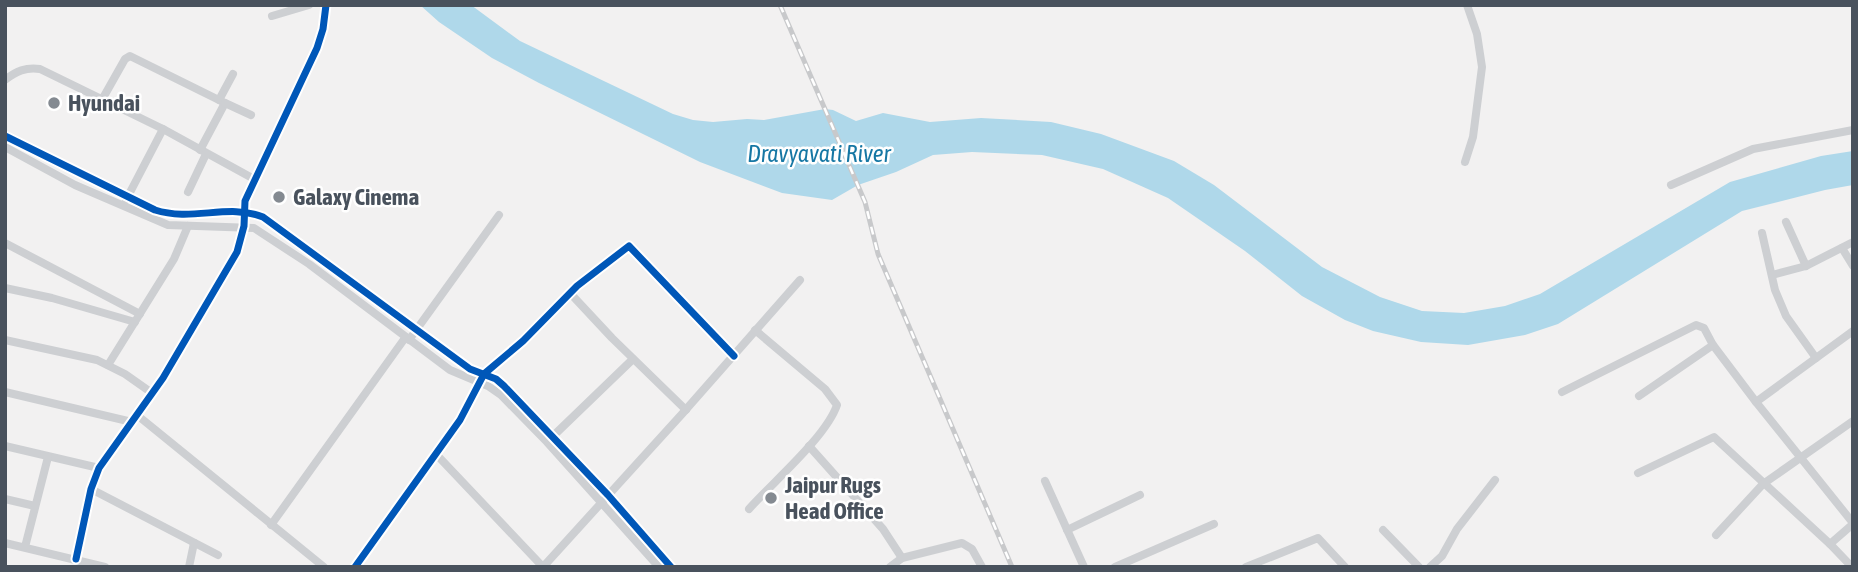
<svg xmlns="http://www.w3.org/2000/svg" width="1858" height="572" viewBox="0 0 1858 572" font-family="'Asap Condensed',sans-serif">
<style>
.water{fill:#afd8ea}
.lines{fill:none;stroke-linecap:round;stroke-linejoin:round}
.minor{stroke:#cdcfd2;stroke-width:8}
.rail-casing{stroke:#c8c9cb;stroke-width:5}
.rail{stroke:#fff;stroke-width:2.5;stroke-dasharray:8;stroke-linecap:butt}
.cycleway-casing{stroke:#fff;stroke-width:11}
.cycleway{stroke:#0057b8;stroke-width:7}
.poi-dot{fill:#848a91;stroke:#fff;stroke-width:2.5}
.labels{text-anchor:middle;stroke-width:5;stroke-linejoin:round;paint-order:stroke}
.poi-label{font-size:23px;font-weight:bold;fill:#49525d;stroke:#fff;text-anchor:start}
.water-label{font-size:24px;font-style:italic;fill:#1677a4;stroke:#fff}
</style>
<rect width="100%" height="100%" fill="#f2f1f1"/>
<polygon class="water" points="420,5 471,5 520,41 673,114 693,120 713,122 747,119 764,120 825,109 833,110 856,121 883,113 930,122 981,118 1051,122 1101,134 1174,161 1214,185 1322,267 1380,297 1422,311 1464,313 1505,306 1540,294 1730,182 1821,156 1853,151 1853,185 1825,190 1742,211 1558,324 1525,335 1468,345 1421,342 1373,331 1345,320 1302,296 1245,251 1168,198 1103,169 1042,155 972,152 933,155 896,172 858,185 832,200 782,193 700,162 539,83 492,58 439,22"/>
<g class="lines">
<g class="minor">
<polyline points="272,16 309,5"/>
<path d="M5,80C16,71 26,67 40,69L163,129L254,179"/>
<polyline points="103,98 125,59 130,56 225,103 200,150"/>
<polyline points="219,100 233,74"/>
<polyline points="225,103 251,115"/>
<path d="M5,136L155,210C192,222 229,203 263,217L470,369L496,379L504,386L608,495L671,567"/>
<polyline points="5,147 75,185 168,225 254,228 309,264 450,370 488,386 501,395 547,442 659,567"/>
<polyline points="1465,162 1473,137 1482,67 1477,34 1467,5"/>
<polyline points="1671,185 1753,149 1853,130"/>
<polyline points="188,192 206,154"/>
<polyline points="126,200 163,129"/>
<polyline points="1786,222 1806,266"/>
<polyline points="1762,233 1775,290 1786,316 1816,358"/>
<polyline points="5,243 140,314"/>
<polyline points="1842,248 1853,266"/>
<polyline points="1772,275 1806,266 1853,242"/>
<polyline points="5,288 52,298 135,322"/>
<polyline points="570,293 612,338 686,410"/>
<polyline points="5,340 97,360 125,374 152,393"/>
<polyline points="409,340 499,215"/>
<polyline points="108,365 174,259 188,226"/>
<polyline points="5,392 132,422"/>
<polyline points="1562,392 1696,325 1704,328 1713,345 1756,402 1853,331"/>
<polyline points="1639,396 1713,345"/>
<polyline points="1756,402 1853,523"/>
<polyline points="137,415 324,567"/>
<polyline points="550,439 633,359"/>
<polyline points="5,446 99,468"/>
<polyline points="809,446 883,529 902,558"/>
<polyline points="435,453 543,567 682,414 800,280"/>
<polyline points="1638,473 1714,437 1830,544 1853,524"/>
<polyline points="1045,481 1084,567"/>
<polyline points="91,489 218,555"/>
<polyline points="5,499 35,506"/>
<path d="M749,509C773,482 826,437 837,405L825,389L755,330"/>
<polyline points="271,525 405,338"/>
<polyline points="1067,530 1140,495"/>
<polyline points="1383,530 1419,567"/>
<polyline points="1716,535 1763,484 1853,421"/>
<polyline points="5,543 105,567"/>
<polyline points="1830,544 1852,567"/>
<polyline points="25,547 48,457"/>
<polyline points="76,559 91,489 99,468 163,378 237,252 244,226 245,201 317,48 323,29 326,5"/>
<polyline points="189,567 194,543"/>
<polyline points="355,567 460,420 484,374 523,341 577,286 629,246 734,356"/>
<polyline points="890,567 902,558 962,543 972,549 982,567"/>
<polyline points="1115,567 1214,524"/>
<polyline points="1246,567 1318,538 1345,567"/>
<polyline points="1430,567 1442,556 1457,529 1495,480"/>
</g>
<g class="rail-casing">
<polyline id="rail" points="780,5 865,202 878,254 1012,567"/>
</g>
<use href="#rail" class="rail"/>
<g class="cycleway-casing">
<g id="cycleway">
<path d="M5,136L155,210C192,222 229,203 263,217L470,369L496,379L504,386L608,495L671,567"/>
<polyline points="76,559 91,489 99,468 163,378 237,252 244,226 245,201 317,48 323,29 326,5"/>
<polyline points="355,567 460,420 484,374 523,341 577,286 629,246 734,356"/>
</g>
</g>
<use href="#cycleway" class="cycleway"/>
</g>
<g class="poi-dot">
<circle cx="54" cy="103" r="7"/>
<circle cx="279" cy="197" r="7"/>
<circle cx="771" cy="498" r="7"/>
</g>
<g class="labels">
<g class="poi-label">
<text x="68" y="111">Hyundai</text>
<text x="293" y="205">Galaxy Cinema</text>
<text x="785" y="493">Jaipur Rugs<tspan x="785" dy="26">Head Office</tspan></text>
</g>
<g class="water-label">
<text x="819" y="162">Dravyavati River</text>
</g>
</g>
<rect width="1858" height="572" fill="none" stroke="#49525d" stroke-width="14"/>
</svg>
